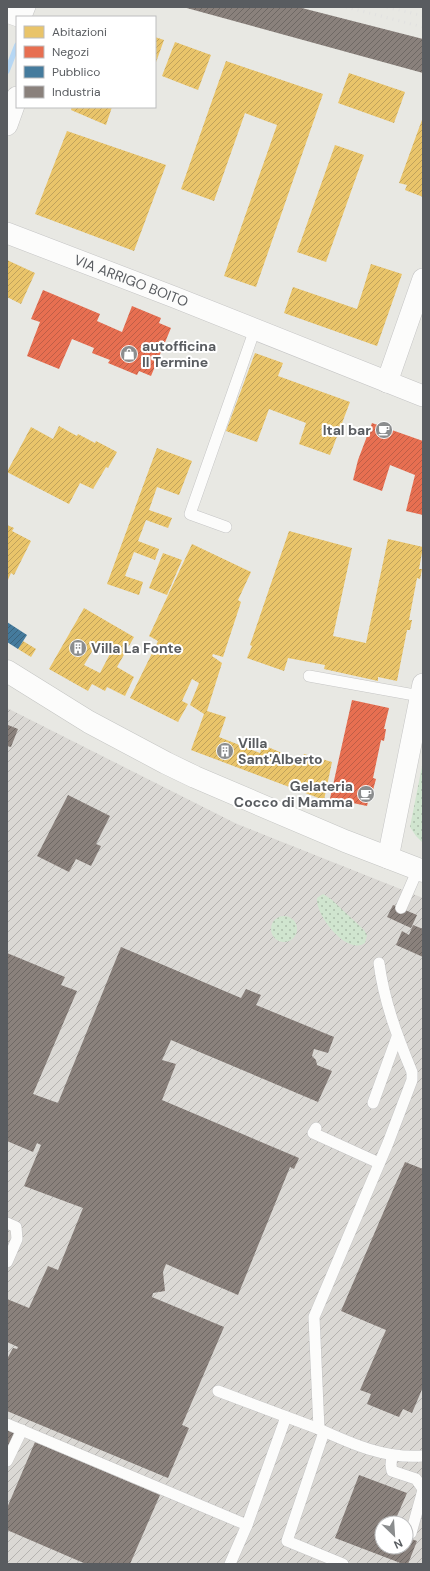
<svg xmlns="http://www.w3.org/2000/svg" width="430" height="1571" viewBox="0 0 430 1571" font-family="'DM Sans',sans-serif">
<style>
.industrial{fill:url(#industrial-furrows);fill-rule:evenodd}
.grass{fill:url(#grass-dots)}
.homes{fill:url(#homes-hatch);fill-rule:evenodd}
.shops{fill:url(#shops-hatch)}
.public{fill:url(#public-hatch)}
.industry{fill:url(#industry-hatch)}
.lines{fill:none;stroke-linecap:round;stroke-linejoin:round}
.stream{stroke:#b6d7f4;stroke-width:5.5}
.lane-casing{stroke:#c5c5c5;stroke-width:12}
.street-casing{stroke:#c5c5c5;stroke-width:22}
.secondary-casing{stroke:#c4c5c3;stroke-width:23}
.lane{stroke:#fcfcfb;stroke-width:11}
.street{stroke:#fcfcfb;stroke-width:21}
.secondary{stroke:#fcfcfb;stroke-width:22}
.rail{stroke:#e1e1e0;stroke-width:3;stroke-dasharray:1 5;stroke-linecap:butt}
.labels{text-anchor:middle;stroke-width:4;stroke-linejoin:round;paint-order:stroke}
.street-label{font-size:14px;fill:#595c60;stroke:#fff}
.poi-label{font-size:14px;font-weight:bold;fill:#595c60;stroke:#fff;text-anchor:start}
</style>
<defs>
<pattern id="industrial-furrows" width="10" height="10" patternUnits="userSpaceOnUse"><rect width="10" height="10" fill="#dad8d4"/><path d="M-1 1l2-2M0 10L10 0M9 11l2-2" fill="none" stroke="#b4b2af"/></pattern>
<pattern id="grass-dots" width="8" height="8" patternUnits="userSpaceOnUse"><rect width="8" height="8" fill="#d0e5cf"/><path d="M2 2h.1M6 6h.1" fill="none" stroke="#acbdab" stroke-width="1.8" stroke-linecap="round"/></pattern>
<pattern id="homes-hatch" width="6" height="6" patternUnits="userSpaceOnUse"><rect width="6" height="6" fill="#e9c46a"/><path d="M-1 1l2-2M0 6l6-6M5 7l2-2" fill="none" stroke="#c0a25b"/></pattern>
<pattern id="shops-hatch" width="6" height="6" patternUnits="userSpaceOnUse"><rect width="6" height="6" fill="#e76f51"/><path d="M-1 1l2-2M0 6l6-6M5 7l2-2" fill="none" stroke="#be5e47"/></pattern>
<pattern id="public-hatch" width="6" height="6" patternUnits="userSpaceOnUse"><rect width="6" height="6" fill="#457b9d"/><path d="M-1 1l2-2M0 6l6-6M5 7l2-2" fill="none" stroke="#3a637d"/></pattern>
<pattern id="industry-hatch" width="6" height="6" patternUnits="userSpaceOnUse"><rect width="6" height="6" fill="#8a817c"/><path d="M-1 1l2-2M0 6l6-6M5 7l2-2" fill="none" stroke="#6e6864"/></pattern>
</defs>
<rect width="100%" height="100%" fill="#e8e8e3"/>
<path class="industrial" d="M7,708L237,824L423,898V1564H7ZM382,1523H406V1547H382Z"/>
<g class="grass">
<polygon points="423,761 423,843 416,836 410,827"/>
<path d="M323,894L331,899L364,930L367,935L365,943C347,956 315,915 317,898Z"/>
<circle cx="284" cy="929" r="13"/>
</g>
<g class="homes">
<polygon points="155,37 164,40 155,65"/>
<polygon points="175,42 211,55 198,90 162,76"/>
<polygon points="226,61 323,94 256,287 224,276 277,125 245,113 214,201 181,189"/>
<polygon points="349,73 405,92 394,123 338,103"/>
<polygon points="72,107 112,107 106,125 71,110"/>
<polygon points="423,117 423,197 405,190 407,185 399,183"/>
<polygon points="67,131 166,165 134,251 35,214"/>
<polygon points="335,145 364,155 326,262 297,252"/>
<polygon points="7,260 35,273 21,304 7,297"/>
<polygon points="371,264 402,274 377,346 284,313 293,287 357,309"/>
<polygon points="255,353 283,363 278,376 350,402 330,455 299,444 306,423 269,409 257,442 226,431"/>
<polygon points="59,426 77,436 78,434 95,443 96,441 117,452 108,468 106,467 93,489 80,483 69,504 7,472 31,427 53,439"/>
<polygon points="157,448 192,461 179,495 157,487 149,510 172,518 168,528 146,520 138,541 159,549 155,560 134,552 125,576 143,582 139,595 107,584"/>
<polygon points="7,525 14,528 12,531 31,541 14,575 11,573 7,582"/>
<polygon points="289,531 352,548 333,636 366,643 388,539 423,547 419,569 422,569 420,579 417,578 409,620 412,620 410,630 407,630 397,681 378,677 378,681 324,669 325,665 288,658 284,671 247,658 252,646 250,645"/>
<polygon points="192,544 251,572 238,600 241,602 223,657 213,654 212,656 222,663 207,711 226,717 219,737 260,753 263,745 301,761 304,754 332,762 324,800 191,750 204,714 190,705 199,683 192,679 182,701 188,704 178,722 130,698 158,641 149,636"/>
<polygon points="163,553 182,560 167,595 149,588"/>
<path d="M84,608L134,637L117,667L134,677L125,696L107,687L105,691L92,684L88,691L49,669ZM97,643L111,652L100,673L84,665Z"/>
<polygon points="23,641 36,649 31,657 18,649"/>
</g>
<g class="shops">
<polygon points="43,290 100,314 97,321 122,332 132,306 161,318 159,323 171,328 151,376 139,371 137,375 108,363 110,360 92,353 94,348 72,339 59,369 27,356 40,322 31,319"/>
<polygon points="372,423 423,441 423,515 406,511 415,475 390,465 382,491 353,480 358,460"/>
<polygon points="352,700 389,708 384,729 386,729 384,741 381,740 373,778 376,779 373,790 371,790 367,806 348,802 347,807 329,803"/>
</g>
<polygon class="public" points="7,622 27,635 18,649 7,642"/>
<g class="industry">
<polygon points="183,7 298,7 423,39 423,73"/>
<polygon points="8,725 18,729 11,747 7,746 7,728"/>
<polygon points="68,795 110,816 96,844 101,846 91,866 76,859 69,872 37,856"/>
<polygon points="393,905 417,915 411,928 387,917"/>
<polygon points="413,925 423,929 423,957 396,945 402,931 409,935"/>
<polygon points="121,947 241,998 246,989 261,995 256,1005 334,1037 328,1053 314,1049 312,1056 316,1060 317,1065 332,1071 318,1102 171,1040 162,1060 176,1064 162,1100 299,1158 294,1169 290,1167 238,1295 166,1264 163,1272 165,1291 153,1293 152,1297 224,1327 182,1425 189,1428 168,1478 7,1411 7,1359 13,1348 17,1349 18,1347 7,1342 7,1299 29,1308 48,1266 58,1270 83,1208 24,1186 41,1145 37,1143 33,1152 7,1141 7,953 65,977 61,985 77,991 33,1094 58,1103"/>
<polygon points="405,1162 423,1169 423,1387 412,1413 403,1409 399,1417 367,1404 371,1394 360,1390 386,1330 341,1311"/>
<polygon points="7,1430 14,1433 7,1450"/>
<polygon points="35,1442 160,1495 130,1564 86,1564 7,1530 7,1508"/>
<polygon points="359,1475 407,1493 394,1523 382,1523 382,1547 406,1547 406,1537 417,1541 408,1564 403,1564 335,1538"/>
</g>
<g class="lines">
<polyline class="stream" points="7,71 17,45"/>
<g class="lane-casing">
<g id="lane">
<polyline points="26,17 30,7"/>
<polyline points="226,527 190,514 255,329"/>
<polyline points="309,676 420,696"/>
<polyline points="401,908 418,869"/>
<path d="M379,963C384,1001 397,1036 412,1072V1080L388,1143L314,1317L319,1429C352,1444 385,1459 423,1456"/>
<polyline points="373,1103 397,1037"/>
<polyline points="316,1128 313,1133 379,1163"/>
<polyline points="7,1223 16,1227 17,1239 7,1262"/>
<polyline points="218,1391 319,1429"/>
<polyline points="7,1424 247,1525"/>
<polyline points="324,1432 287,1541 343,1564"/>
<polyline points="392,1455 391,1465 392,1471 416,1479 423,1489"/>
<polyline points="7,1461 22,1430"/>
<polyline points="411,1533 423,1490"/>
<polyline points="230,1564 247,1525 286,1417"/>
</g>
</g>
<g class="street-casing">
<g id="street">
<polyline points="7,12 21,17"/>
<polyline points="7,125 17,97"/>
<path id="s1" d="M7,233L174,297L423,396"/>
<polyline points="387,382 423,279"/>
<polyline points="388,858 423,684"/>
</g>
</g>
<g class="secondary-casing">
<polyline id="secondary" points="7,671 89,722 166,763 195,777 345,841 423,871"/>
</g>
<use href="#lane" class="lane"/>
<use href="#street" class="street"/>
<use href="#secondary" class="secondary"/>
<g class="rail">
<polyline points="346,7 423,27"/>
<polyline points="387,7 423,16"/>
</g>
</g>
<defs>
<g id="shop-disc" transform="scale(0.9)"><circle r="9.5" fill="#8b8d8e" stroke="#fff"/><path d="M-5-2.5h2.3a2.7 3.5 0 0 1 5.4 0H5L5.5 6h-11ZM-1.5-2.5h3a1.5 2.3 0 0 0-3 0Z" fill="#fff"/></g>
<g id="cafe-disc" transform="scale(0.9)"><circle r="9.5" fill="#8b8d8e" stroke="#fff"/><path d="M-5.5-4.5H6V0H3Q3 3.5 0 3.5H-2.5Q-5.5 3.5-5.5 0ZM3-3.2v2h1.7v-2ZM-6 4.5H4V6H-6Z" fill="#fff"/></g>
<g id="building-disc" transform="scale(0.9)"><circle r="9.5" fill="#8b8d8e" stroke="#fff"/><path d="M-4-6H4V6H1V3H-1V6H-4ZM-2.5-4.3h1.7v1.8h-1.7ZM.8-4.3h1.7v1.8H.8ZM-2.5-1h1.7V.8h-1.7ZM.8-1h1.7V.8H.8Z" fill="#fff"/></g>
</defs>
<g fill-rule="evenodd">
<use href="#shop-disc" x="129" y="354"/>
<use href="#cafe-disc" x="384" y="430"/>
<use href="#building-disc" x="78" y="648"/>
<use href="#building-disc" x="225" y="751"/>
<use href="#cafe-disc" x="366" y="794"/>
</g>
<g class="labels">
<g class="street-label">
<text dy="5" stroke="none"><textPath href="#s1" startOffset="133">VIA ARRIGO BOITO</textPath></text>
</g>
<g class="poi-label">
<text x="142" y="351">autofficina<tspan x="142" dy="16">Il Termine</tspan></text>
<text x="371" y="435" text-anchor="end">Ital bar</text>
<text x="91" y="653">Villa La Fonte</text>
<text x="238" y="748">Villa<tspan x="238" dy="16">Sant'Alberto</tspan></text>
<text x="353" y="791" text-anchor="end">Gelateria<tspan x="353" dy="16">Cocco di Mamma</tspan></text>
</g>
</g>
<rect width="430" height="1571" fill="none" stroke="#595c60" stroke-width="16"/>
<rect x="16" y="16" width="140" height="92" fill="#ffffff" stroke="#bdbebf"/>
<rect x="24" y="26" width="20" height="12" fill="#e9c46a" stroke="#bdbebf"/>
<text x="52" y="36" font-size="12" fill="#595c60">Abitazioni</text>
<rect x="24" y="46" width="20" height="12" fill="#e76f51" stroke="#bdbebf"/>
<text x="52" y="56" font-size="12" fill="#595c60">Negozi</text>
<rect x="24" y="66" width="20" height="12" fill="#457b9d" stroke="#bdbebf"/>
<text x="52" y="76" font-size="12" fill="#595c60">Pubblico</text>
<rect x="24" y="86" width="20" height="12" fill="#8a817c" stroke="#bdbebf"/>
<text x="52" y="96" font-size="12" fill="#595c60">Industria</text>
<g transform="translate(394 1535) rotate(155)"><circle r="19" fill="#ffffff" stroke="#bdbebf"/>
<path d="M0-3L7 15L0 10L-7 15Z" fill="#8b8d8e"/>
<text y="-6" font-size="11" font-weight="bold" text-anchor="middle" fill="#595c60">N</text>
</g>
</svg>
